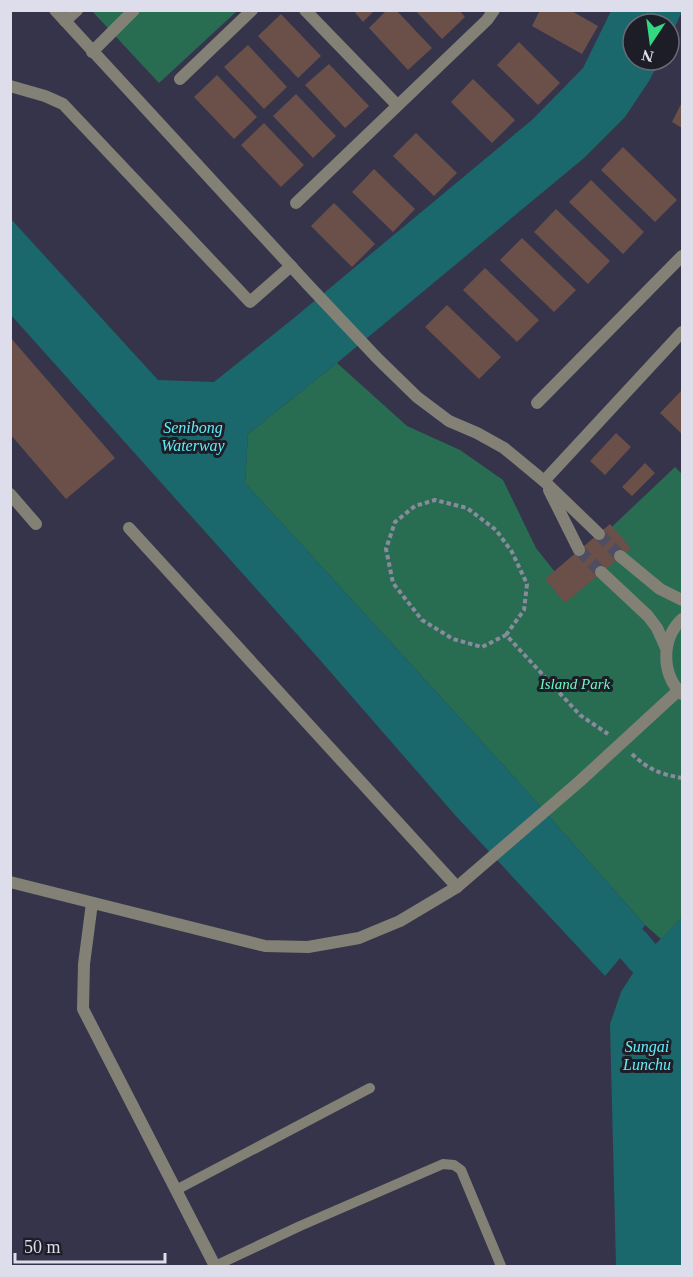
<svg xmlns="http://www.w3.org/2000/svg" width="693" height="1277" viewBox="0 0 693 1277" font-family="Georgia,serif">
<style>
.green{fill:#286d52}
.water{fill:#1b686c}
.lines{fill:none;stroke-linecap:round;stroke-linejoin:round}
.river{stroke:#1b686c;stroke-width:36}
.building{fill:#6a5048}
.street-tunnel{stroke:#4e4d62;stroke-width:12;stroke-dasharray:12 6;stroke-linecap:butt}
.path{stroke:#8a8a9c;stroke-width:4;stroke-dasharray:4.5 3;stroke-linecap:butt}
.lane{stroke:#838075;stroke-width:10}
.street{stroke:#838075;stroke-width:12}
.labels{text-anchor:middle;stroke-width:6;stroke-linejoin:round;paint-order:stroke}
.park-label{font-size:15px;font-style:italic;fill:#6bfac1;stroke:#1d1d27}
.water-label{font-size:16px;font-style:italic;fill:#62ecf5;stroke:#1d1d27}
</style>
<rect width="100%" height="100%" fill="#35344a"/>
<g class="green">
<polygon points="92,11 237,11 159,83"/>
<polygon points="337,363 407,426 460,450 503,480 536,548 559,577 675,467 682,474 682,917 661,939 645,925 515,778 245,483 248,434"/>
</g>
<g class="water">
<polygon points="611,11 682,11 669,41 669,24 633,24 633,60 660,60 649,81 625,117 584,158 337,363 248,434 245,483 515,778 645,925 632,944 605,976 455,815 320,660 11,315 10,218 158,380 214,382 294,318 533,119 583,68"/>
<polygon points="682,917 682,1266 616,1266 610,1024 621,992 643,957"/>
</g>
<g class="lines">
<polyline class="river" points="632,944 643,957"/>
</g>
<g class="building">
<polygon points="353,10 375,10 363,22"/>
<polygon points="387,10 396,10 432,48 408,70 369,28"/>
<polygon points="415,10 459,10 465,17 442,39"/>
<polygon points="540,10 570,10 598,26 582,54 532,26"/>
<polygon points="281,14 321,56 298,78 258,36"/>
<polygon points="519,42 560,83 538,105 497,65"/>
<polygon points="248,45 287,87 264,109 224,67"/>
<polygon points="329,64 369,106 345,128 305,85"/>
<polygon points="217,75 257,117 234,139 194,97"/>
<polygon points="473,79 515,120 492,143 451,102"/>
<polygon points="296,94 336,136 313,158 273,116"/>
<polygon points="682,102 682,128 672,122"/>
<polygon points="264,123 304,165 281,187 241,145"/>
<polygon points="416,133 457,173 434,196 393,156"/>
<polygon points="623,147 677,200 655,222 601,170"/>
<polygon points="374,169 415,209 393,232 352,192"/>
<polygon points="591,180 644,232 623,254 569,202"/>
<polygon points="334,203 375,244 352,267 311,226"/>
<polygon points="556,209 610,261 588,284 534,232"/>
<polygon points="522,238 576,290 554,312 500,260"/>
<polygon points="485,268 539,320 517,342 463,290"/>
<polygon points="447,305 501,357 479,379 425,327"/>
<polygon points="10,337 115,458 66,499 10,434"/>
<polygon points="681,391 682,392 682,434 660,413"/>
<polygon points="616,433 631,447 605,475 590,461"/>
<polygon points="645,463 655,473 632,496 622,487"/>
<polygon points="610,524 631,548 565,603 545,579"/>
</g>
<g class="lines">
<g class="street-tunnel">
<polyline points="599,534 620,556"/>
<polyline points="579,550 601,572"/>
</g>
<g class="path">
<polyline points="506,635 524,610 527,584 512,552 496,530 467,508 435,500 415,506 395,522 386,549 393,583 422,620 453,639 482,647 506,635 580,715 608,734"/>
<path d="M632,754C649,770 660,774 682,778"/>
</g>
<g class="lane">
<polyline points="176,1190 370,1088"/>
<polyline points="215,1266 300,1226 443,1164 454,1165 461,1170 501,1266"/>
</g>
<g class="street">
<polyline points="55,10 311,288 378,359 417,397 449,421 477,433 504,448 544,481 599,534"/>
<polyline points="305,10 397,105"/>
<polyline points="65,21 77,10"/>
<polyline points="92,52 134,10"/>
<polyline points="180,79 252,10"/>
<polyline points="10,86 45,96 63,104 250,302 291,266"/>
<polyline points="296,203 487,20 494,10"/>
<polyline points="537,403 682,256"/>
<polyline points="544,481 682,332"/>
<polyline points="549,490 579,550"/>
<polyline points="10,494 36,524"/>
<polyline points="129,528 457,887"/>
<polyline points="620,556 660,589 682,600"/>
<polyline points="601,572 648,616 657,628 666,648"/>
<path d="M682,619C661,639 661,674 682,694"/>
<polyline points="10,882 265,946 308,947 359,938 400,921 457,887 580,781 679,690"/>
<polyline points="92,903 84,964 83,1009 215,1266"/>
</g>
</g>
<g class="labels">
<g class="park-label">
<text x="575" y="689">Island Park</text>
</g>
<g class="water-label">
<text x="193" y="433">Senibong<tspan x="193" dy="18">Waterway</tspan></text>
<text x="647" y="1052">Sungai<tspan x="647" dy="18">Lunchu</tspan></text>
</g>
</g>
<rect width="693" height="1277" fill="none" stroke="#ddddeb" stroke-width="24"/>
<g transform="translate(651 42) rotate(193)"><circle r="28" fill="#1d1d27" stroke="#6a6a75" stroke-width="1.5"/>
<path d="M0-4.5L10 22L0 15L-10 22Z" fill="#32d882"/>
<text y="-9" font-size="16" font-weight="bold" text-anchor="middle" fill="#ddddeb">N</text>
</g>
<path d="M15 1253v9h150v-9" fill="none" stroke="#ddddeb" stroke-width="3"/>
<text x="24" y="1253" font-size="18" fill="#ddddeb" stroke="#1d1d27" stroke-width="4.5" paint-order="stroke">50 m</text>
</svg>
